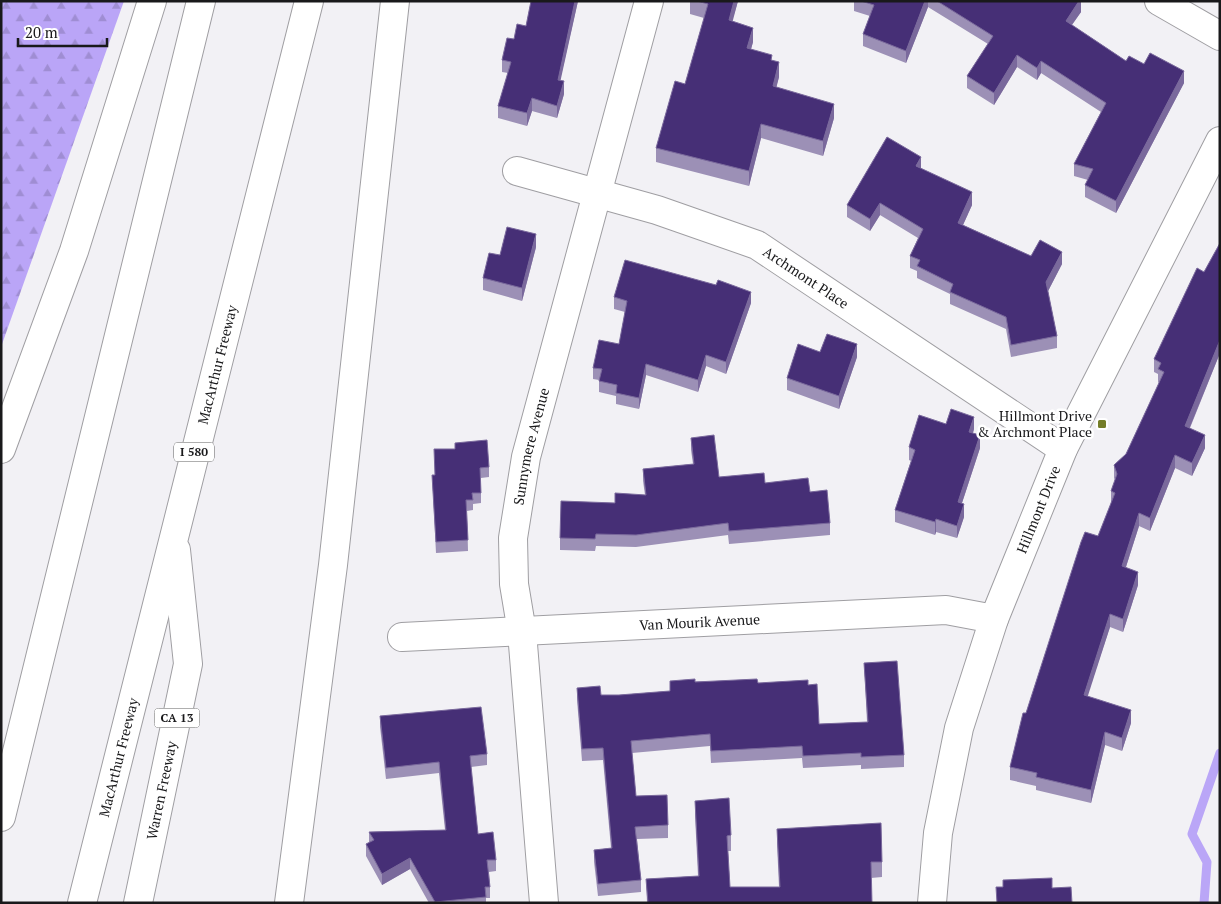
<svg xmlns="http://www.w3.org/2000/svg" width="1221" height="904" viewBox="0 0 1221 904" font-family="'PT Serif',serif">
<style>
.forest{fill:url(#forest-firs)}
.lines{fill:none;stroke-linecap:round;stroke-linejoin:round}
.stream{stroke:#baa6f7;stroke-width:9}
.minor-casing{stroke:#9f9ea2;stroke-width:30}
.tertiary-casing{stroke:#9f9ea2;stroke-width:30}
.motorway-casing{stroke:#9f9ea2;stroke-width:30}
.minor{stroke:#fff;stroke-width:28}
.tertiary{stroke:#fff;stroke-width:28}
.motorway{stroke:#fff;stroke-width:28}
.wall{fill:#9c90b6}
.shaded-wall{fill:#7a699c}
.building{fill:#462f76;stroke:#7a699c}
.poi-dot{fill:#747d28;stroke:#fff;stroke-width:2}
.labels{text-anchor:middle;stroke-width:5;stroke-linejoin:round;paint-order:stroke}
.shield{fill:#fff;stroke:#5e5e5f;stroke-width:1}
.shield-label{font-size:12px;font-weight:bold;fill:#19191b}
.street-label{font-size:14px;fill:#19191b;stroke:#fff}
.poi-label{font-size:14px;fill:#19191b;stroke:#fff;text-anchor:end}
</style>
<defs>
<pattern id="forest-firs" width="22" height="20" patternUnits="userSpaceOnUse" patternTransform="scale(1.25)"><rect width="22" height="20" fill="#baa5f7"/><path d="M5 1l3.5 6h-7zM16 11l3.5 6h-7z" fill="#9f8dd3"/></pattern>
</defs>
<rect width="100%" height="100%" fill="#f2f1f5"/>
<polygon class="forest" points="1,1 124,1 1,347"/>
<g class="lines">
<polyline class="stream" points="1204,903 1207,862 1192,834 1220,753"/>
<g class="minor-casing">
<g id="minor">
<polyline points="1159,1 1220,36"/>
<path id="s1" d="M517,171L657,210L757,245L1063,449"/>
<path id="s2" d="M402,637L946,610L994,619"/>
<path id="s3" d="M544,903L522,632L514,584L513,538L526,457L649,1"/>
</g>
</g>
<g class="tertiary-casing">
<g id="tertiary">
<path id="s4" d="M932,903L938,833L959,728L994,619L1063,449L1220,141"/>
</g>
</g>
<g class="motorway-casing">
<g id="motorway">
<polyline points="1,449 74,251 152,1"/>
<polyline points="1,817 201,1"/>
<path id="s5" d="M82,903L309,1"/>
<path id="s6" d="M138,903L188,664L176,550"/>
<polyline points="289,903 333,565 395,1"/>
</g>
</g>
<use href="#minor" class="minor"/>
<use href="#tertiary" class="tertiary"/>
<use href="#motorway" class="motorway"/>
</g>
<g class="wall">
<polygon points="531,1 578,1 560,80 564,94 557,118 532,111 527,126 498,118 498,106 508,73 502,72 502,60 514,39 526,26"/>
<polygon points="690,1 738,1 732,21 753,42 751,49 772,60 779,77 776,87 834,118 823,156 761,138 749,186 656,162 656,148 685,84 704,18 690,14"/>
<polygon points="854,1 1081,1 1081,12 1072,25 1126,61 1144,64 1184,83 1116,213 1085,197 1085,185 1088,180 1074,176 1074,164 1101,112 1041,73 1037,80 1017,67 994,105 967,88 967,76 988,44 928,7 906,63 863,46 863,34 870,16 854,11"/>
<polygon points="921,168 972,205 963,225 1031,256 1062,264 1048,291 1057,336 1057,348 1011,357 1006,329 950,304 950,294 917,278 917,271 910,268 910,256 918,238 880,215 870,231 847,217 847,205"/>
<polygon points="1220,243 1220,353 1190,428 1205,448 1192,476 1175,468 1150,531 1139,526 1126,567 1138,585 1123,632 1110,627 1087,696 1131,723 1122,751 1105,745 1091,803 1036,790 1036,786 1010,780 1010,767 1026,713 1111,504 1111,491 1115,480 1114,478 1114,465 1126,454 1159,383 1158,382 1158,374 1154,372 1154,359 1204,272"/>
<polygon points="536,247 522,301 483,290 483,278"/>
<polygon points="614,297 751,303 726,374 706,366 698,392 646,375 639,409 616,404 616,396 599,392 599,380 593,379 593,368 619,344 625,312 614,309"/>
<polygon points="820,352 857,357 839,409 787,390 787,378"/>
<polygon points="946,424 974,429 973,433 980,448 962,503 964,517 957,538 936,532 935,535 895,522 895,510 911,461 909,460 909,447"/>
<polygon points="691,438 719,477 765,483 810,492 830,523 830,535 729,544 728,535 636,547 596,546 595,551 560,550 560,538 615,503 645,495 643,481 643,469 693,464 691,450"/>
<polygon points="455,443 489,467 489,477 481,478 481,503 473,504 473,510 467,511 468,551 436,553 432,475 435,475 455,449"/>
<polygon points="864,663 904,755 904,767 861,769 861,765 803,768 802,758 711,763 710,746 632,753 636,796 668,825 668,838 637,839 641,880 641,892 598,896 594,862 594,850 611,848 603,760 582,761 577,700 577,688 601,695 619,695 670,691 670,681 758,683 808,685 819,724 867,722"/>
<polygon points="380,716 487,754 487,765 471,767 478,834 496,860 496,871 489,872 490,887 490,898 486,898 486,903 429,903 410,869 382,885 366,856 366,844 369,843 369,832 445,830 439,773 386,779 380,727"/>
<polygon points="695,801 731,835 731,851 728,851 730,887 779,887 777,844 777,829 882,862 882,877 871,878 872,903 647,903 646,879 698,876 695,816"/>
</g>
<g class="shaded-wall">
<polygon points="575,1 578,1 558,92 558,80"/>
<polygon points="734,1 738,1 729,35 729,20"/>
<polygon points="925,1 928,1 928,7 906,63 906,51"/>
<polygon points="1079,1 1081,1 1081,12 1066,33 1066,21"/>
<polygon points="753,28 753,42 747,63 747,48"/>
<polygon points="1017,55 1017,67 994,105 994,93"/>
<polygon points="1041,61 1041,73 1037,80 1037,68"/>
<polygon points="779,62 779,77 773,101 773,86"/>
<polygon points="1184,71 1184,83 1116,213 1116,201"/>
<polygon points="564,81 564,94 557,118 557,106"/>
<polygon points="532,98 532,111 527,126 527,113"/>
<polygon points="834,104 834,118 823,156 823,141"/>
<polygon points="761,124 761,138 749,186 749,171"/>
<polygon points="921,157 921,169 916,166"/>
<polygon points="972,192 972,205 958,236 958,223"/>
<polygon points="880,203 880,215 870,231 870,219"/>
<polygon points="536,234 536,247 522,301 522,288"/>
<polygon points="1062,252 1062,264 1046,295 1046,282"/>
<polygon points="751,292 751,303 726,374 726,362"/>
<polygon points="1220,340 1220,353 1185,439 1185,426"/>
<polygon points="857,344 857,357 839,409 839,396"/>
<polygon points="706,355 706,366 698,392 698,380"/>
<polygon points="646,364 646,375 639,409 639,398"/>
<polygon points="974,417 974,429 969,445 969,432"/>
<polygon points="980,435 980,448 958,515 958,502"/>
<polygon points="1205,435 1205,448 1192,476 1192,463"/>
<polygon points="1175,455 1175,468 1150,531 1150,518"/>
<polygon points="964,504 964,517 957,538 957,526"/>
<polygon points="1139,513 1139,526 1122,579 1122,566"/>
<polygon points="936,519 936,532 935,535 935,522"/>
<polygon points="1138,572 1138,585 1123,632 1123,619"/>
<polygon points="1110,614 1110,627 1084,708 1084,695"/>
<polygon points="1131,710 1131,723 1122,751 1122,738"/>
<polygon points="1105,732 1105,745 1091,803 1091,790"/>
<polygon points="410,858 410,869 382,885 382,874"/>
</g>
<g class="building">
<polygon points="531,1 575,1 558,80 564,81 557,106 532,98 527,113 498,106 511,62 502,60 507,38 514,39 517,24 526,26"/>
<polygon points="697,1 734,1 729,20 753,28 747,48 772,55 771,60 779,62 773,86 834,104 823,141 761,124 749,171 656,148 675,81 685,84 708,4"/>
<polygon points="861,1 925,1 906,51 863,34 874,5"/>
<polygon points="937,1 1079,1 1066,21 1126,61 1129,56 1144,64 1150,53 1184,71 1116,201 1085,185 1093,169 1074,164 1106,103 1041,61 1037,68 1017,55 994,93 967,76 993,36"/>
<polygon points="887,137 921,157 916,166 972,192 958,223 1031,256 1040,240 1062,252 1046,282 1057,336 1011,345 1006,317 950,292 953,284 917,266 920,260 910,256 923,229 880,203 870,219 847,205"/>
<polygon points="507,227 536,234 522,288 483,278 489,253 500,255"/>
<polygon points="1220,243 1220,340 1185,426 1205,435 1192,463 1175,455 1150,518 1139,513 1122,566 1138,572 1123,619 1110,614 1084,695 1131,710 1122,738 1105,732 1091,790 1036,777 1037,773 1010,767 1023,713 1026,713 1081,542 1085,532 1098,536 1115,493 1111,491 1117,474 1114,465 1126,454 1164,372 1158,369 1161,363 1154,359 1197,268 1204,272"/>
<polygon points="625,260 716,285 718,280 751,292 726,362 706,355 698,380 646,364 639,398 616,393 617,385 599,381 602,369 593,368 599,340 619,344 627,301 614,297"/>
<polygon points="827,334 857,344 839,396 787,378 798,344 820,352"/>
<polygon points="951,409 974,417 969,432 980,435 958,502 964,504 957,526 936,519 935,522 895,510 915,450 909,447 919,415 946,424"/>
<polygon points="714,435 719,477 764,473 765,483 808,478 810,492 827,490 830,523 729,531 728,523 636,535 596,534 595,539 560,538 561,501 615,503 615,493 646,495 643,469 694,464 691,438"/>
<polygon points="487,440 489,467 480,468 481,493 472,493 473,500 466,500 468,540 436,542 432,475 435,475 434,449 455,449 455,443"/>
<polygon points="897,661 904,755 861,757 861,753 803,756 802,746 711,751 710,734 631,741 636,796 667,795 668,825 635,827 641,880 598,884 594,850 612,848 603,748 582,749 577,688 600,686 601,695 619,695 670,691 670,681 695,679 695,682 757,679 758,683 808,680 808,685 817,684 819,724 868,722 864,663"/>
<polygon points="481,707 487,754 470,756 478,834 493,832 496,860 487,860 490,887 485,887 486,897 435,902 410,858 382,874 366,844 374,840 369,832 446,830 439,762 386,768 380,716"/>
<polygon points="729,798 731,835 727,836 730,887 780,887 777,829 881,823 882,862 871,862 872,903 648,903 646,879 699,876 695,801"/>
<polygon points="1052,878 1052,888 1071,887 1072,903 997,903 996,887 1003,887 1003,880"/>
</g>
<rect class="poi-dot" x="1097" y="419" width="10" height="10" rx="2.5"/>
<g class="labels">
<g class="shield">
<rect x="174" y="442.5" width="40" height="19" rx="4"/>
<rect x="154.5" y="708.5" width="45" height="19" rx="4"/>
</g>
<g class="shield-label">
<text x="194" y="456">I 580</text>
<text x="177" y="722">CA 13</text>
</g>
<g class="street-label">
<text dy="5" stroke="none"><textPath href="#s1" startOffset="310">Archmont Place</textPath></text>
<text dy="5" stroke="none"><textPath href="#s5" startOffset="555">MacArthur Freeway</textPath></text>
<text dy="5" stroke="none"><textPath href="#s3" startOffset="460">Sunnymere Avenue</textPath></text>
<text dy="5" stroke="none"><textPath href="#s4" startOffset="410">Hillmont Drive</textPath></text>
<text dy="5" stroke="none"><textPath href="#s2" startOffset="298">Van Mourik Avenue</textPath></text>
<text dy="5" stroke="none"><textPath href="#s5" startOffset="150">MacArthur Freeway</textPath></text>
<text dy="5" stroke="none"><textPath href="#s6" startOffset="115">Warren Freeway</textPath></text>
</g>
<g class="poi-label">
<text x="1092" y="421">Hillmont Drive<tspan x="1092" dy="16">&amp; Archmont Place</tspan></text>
</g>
</g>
<rect width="1221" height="904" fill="none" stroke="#19191b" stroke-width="5"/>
<path d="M18 38v8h89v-8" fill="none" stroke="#19191b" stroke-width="2.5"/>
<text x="25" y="38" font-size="15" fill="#19191b" stroke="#ffffff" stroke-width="4" paint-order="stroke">20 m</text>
</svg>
